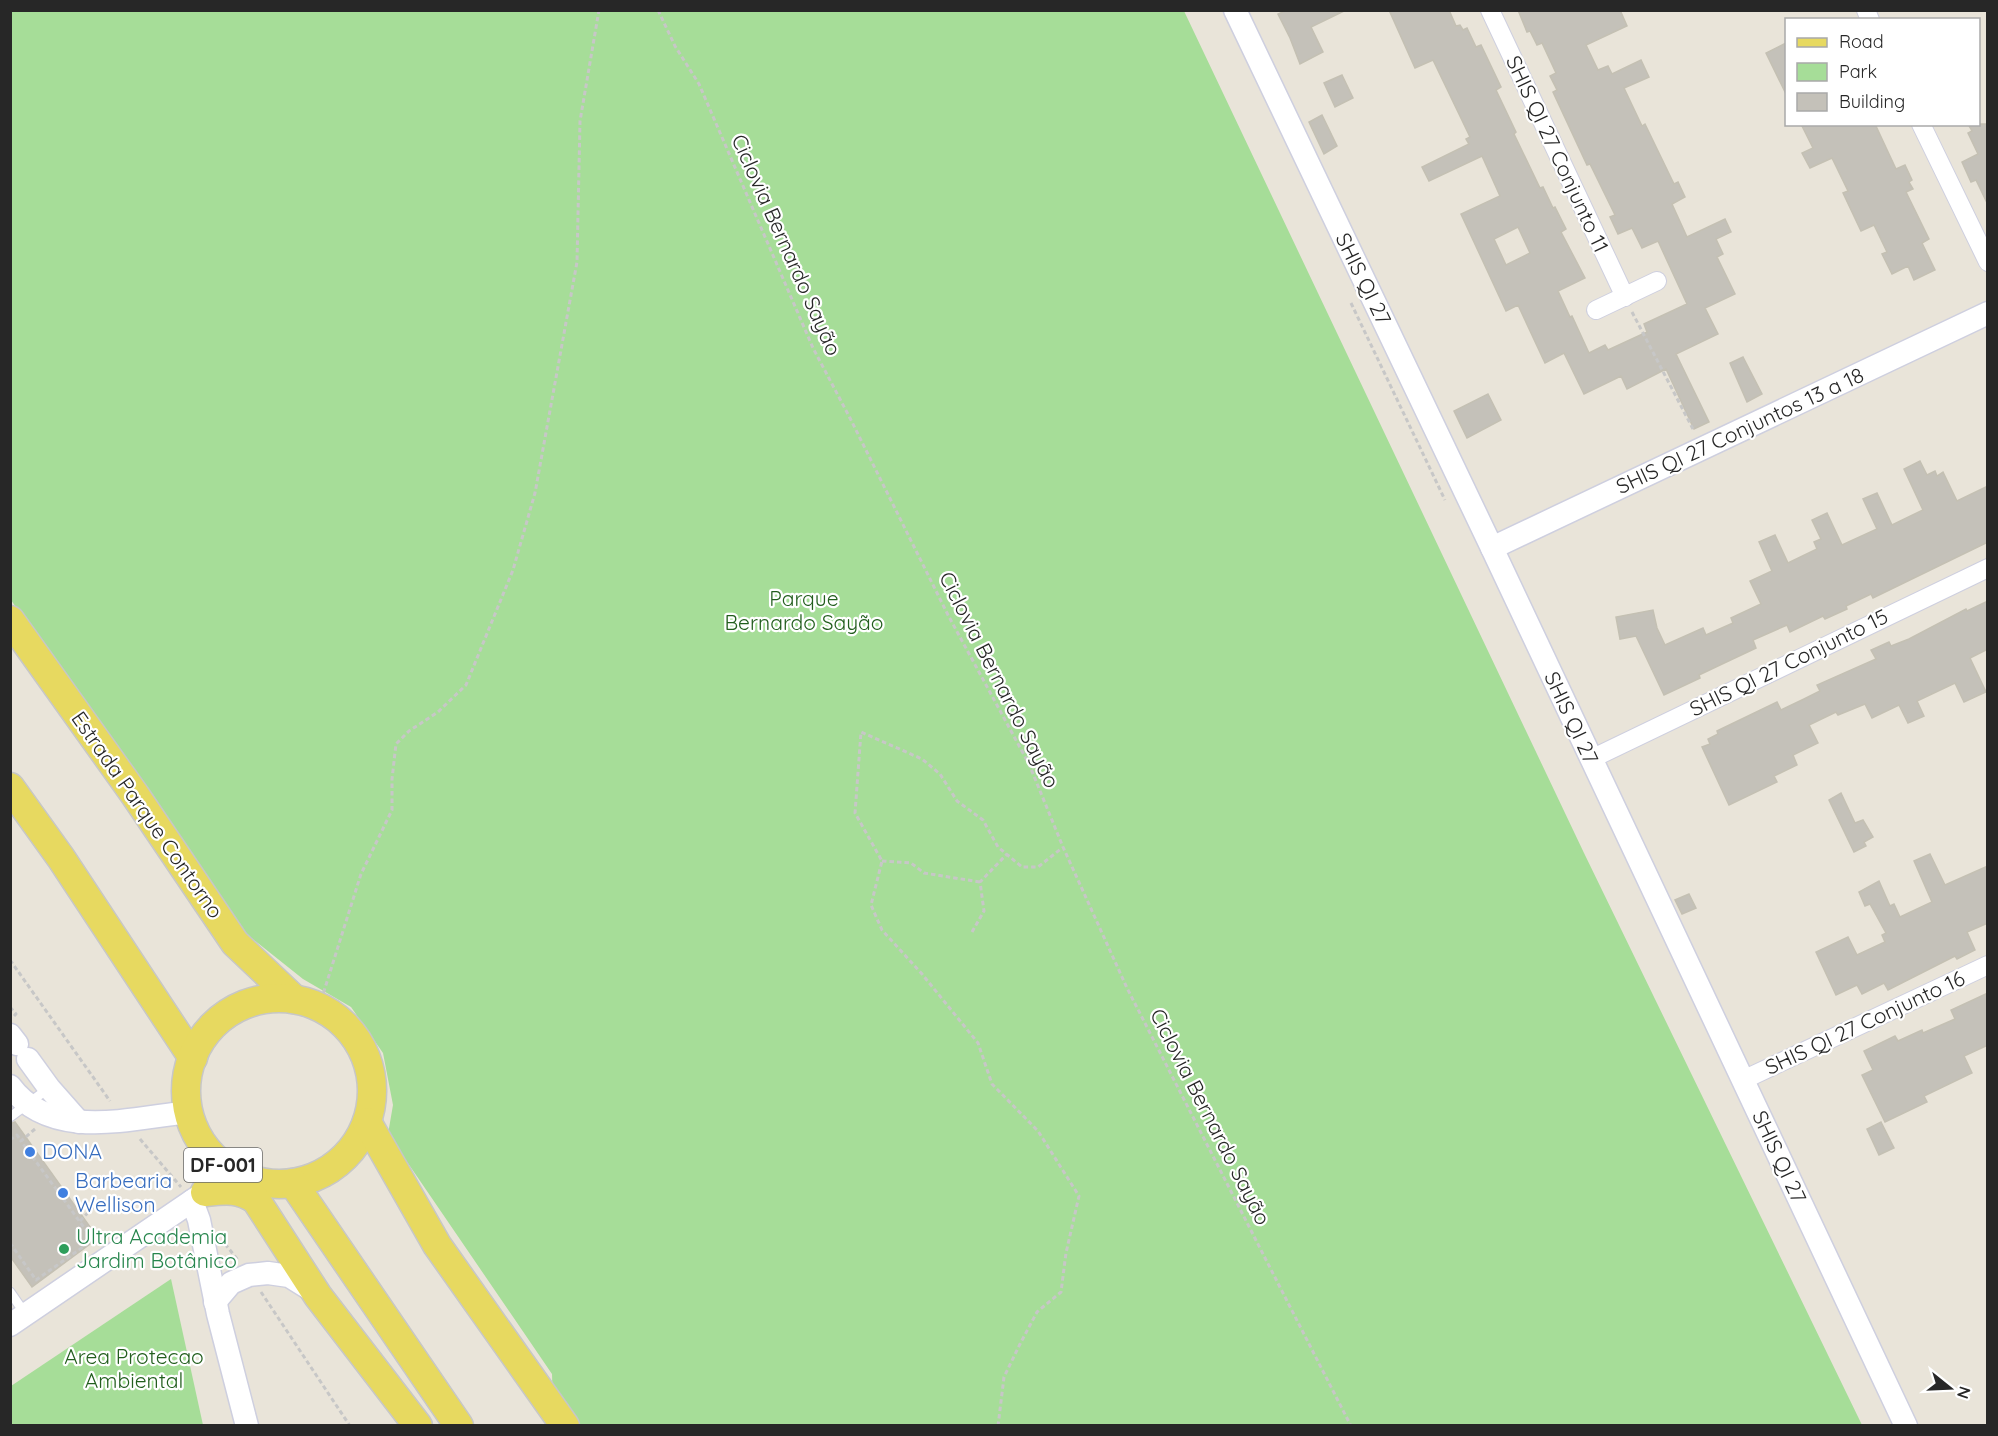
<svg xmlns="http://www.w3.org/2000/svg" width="1998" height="1436" viewBox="0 0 1998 1436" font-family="Quicksand,sans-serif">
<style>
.green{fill:#a6dd98}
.building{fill:#c4c1b9;stroke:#c4c0b3;stroke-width:1.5;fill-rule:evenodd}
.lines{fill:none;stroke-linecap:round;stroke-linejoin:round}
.service-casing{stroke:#cecfdf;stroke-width:11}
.minor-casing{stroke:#cecfdf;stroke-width:20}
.tertiary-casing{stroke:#cecfdf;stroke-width:25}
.primary-casing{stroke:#c7c7c7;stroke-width:31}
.path{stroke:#c7c7c7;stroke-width:3;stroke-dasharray:4.5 3;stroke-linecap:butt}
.service{stroke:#fff;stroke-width:9}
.minor{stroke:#fff;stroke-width:18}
.tertiary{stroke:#fff;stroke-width:22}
.primary{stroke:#e7d960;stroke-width:28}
.shop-dot{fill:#3f7fe0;stroke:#fff;stroke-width:2}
.leisure-dot{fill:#2e9e5b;stroke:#fff;stroke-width:2}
.labels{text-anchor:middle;stroke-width:4.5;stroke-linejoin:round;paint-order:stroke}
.shield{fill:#fff;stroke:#686868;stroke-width:1.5}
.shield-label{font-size:20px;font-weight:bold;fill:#272727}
.street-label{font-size:21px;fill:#272727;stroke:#fff}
.park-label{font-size:21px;fill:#225e1d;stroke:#fff}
.shop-label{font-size:21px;fill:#366cbe;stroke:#fff;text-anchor:start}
.leisure-label{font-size:21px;fill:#27864d;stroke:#fff;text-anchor:start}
</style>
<rect width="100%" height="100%" fill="#e9e4d9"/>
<g class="green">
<polygon points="10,11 1184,11 1584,853 1862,1425 564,1425 553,1409 552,1374 388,1134 393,1105 383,1053 351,1007 303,979 235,925 11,600"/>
<polygon points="171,1279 203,1425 11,1425 11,1386"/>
</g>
<g class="building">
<polygon points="1287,10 1346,10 1311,27 1323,52 1300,64 1290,38 1278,14"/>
<path d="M1389,10H1449L1456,26L1460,25L1463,30L1467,28L1476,47L1481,45L1501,87L1496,90L1516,132L1514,134L1540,188L1543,187L1553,208L1555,207L1566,229L1561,232L1585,278L1558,291L1570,317L1572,316L1589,353L1605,345L1608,350L1647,332L1644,324L1687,304L1658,241L1642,248L1632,228L1618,234L1610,217L1615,215L1590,164L1587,165L1553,92L1557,90L1550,76L1556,73L1542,43L1537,45L1530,31L1527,32L1518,10H1620L1627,26L1586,45L1598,70L1608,66L1612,74L1641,60L1649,77L1624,88L1642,126L1645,124L1674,184L1678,182L1685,197L1672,204L1687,237L1725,219L1731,232L1716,239L1723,254L1717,257L1735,294L1705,308L1718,334L1676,354L1709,422L1694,429L1666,369L1627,389L1621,376L1584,394L1564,353L1545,363L1518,305L1506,311L1461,214L1500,196L1482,156L1429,181L1422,167L1469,144L1466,139L1470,137L1433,60L1415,68ZM1518,227L1530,253L1506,265L1494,239Z"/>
<polygon points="1786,43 1786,94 1766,53"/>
<polygon points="1342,75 1353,98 1335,107 1324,83"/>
<polygon points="1322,115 1337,146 1324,154 1309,122"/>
<polygon points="1801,124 1875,124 1896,169 1905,165 1912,180 1909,182 1913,189 1906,192 1929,239 1922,243 1935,270 1914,280 1908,266 1892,274 1882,254 1887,252 1874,225 1861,231 1843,193 1848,191 1832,158 1810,168 1802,153 1813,148"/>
<polygon points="1968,124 1988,124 1988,205 1976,180 1971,182 1962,162 1978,154 1968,133 1972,131"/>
<polygon points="1743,357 1762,394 1747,402 1730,363"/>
<polygon points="1488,394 1501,420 1467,438 1454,411"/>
<polygon points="1920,461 1927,475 1935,471 1937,476 1943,472 1957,501 1988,486 1988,542 1873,598 1871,594 1846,606 1847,609 1825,619 1823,616 1790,632 1787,625 1753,640 1756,648 1720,665 1699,675 1700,678 1664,695 1636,636 1620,639 1616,617 1653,610 1657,628 1665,645 1703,628 1706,635 1733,623 1731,618 1761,604 1750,581 1772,571 1759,542 1775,535 1788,563 1817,549 1814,542 1821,539 1812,520 1827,513 1842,545 1877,529 1863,499 1877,493 1892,525 1923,510 1904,469"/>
<polygon points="1988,601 1988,649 1970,658 1986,692 1964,702 1955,683 1917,701 1924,716 1908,723 1899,705 1872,718 1865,704 1838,715 1836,712 1809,725 1818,743 1793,755 1797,765 1774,776 1777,782 1729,805 1702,747 1710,744 1708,739 1718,734 1717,731 1777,702 1781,710 1804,699 1820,691 1817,685 1876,659 1871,650 1889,642 1891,646 1909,639 1966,609 1967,611"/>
<polygon points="1841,793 1855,823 1863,820 1873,837 1864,842 1866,846 1854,852 1829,800"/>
<polygon points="1930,854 1945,885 1988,866 1988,923 1967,932 1975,950 1957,959 1955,956 1888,990 1884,983 1862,994 1857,985 1836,995 1816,952 1848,937 1857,955 1885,942 1882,935 1886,933 1870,904 1865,906 1859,892 1879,881 1890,906 1894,904 1900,917 1932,902 1914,861"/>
<polygon points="1689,894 1696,908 1682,914 1675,900"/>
<polygon points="1988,993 1988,1045 1964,1056 1972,1073 1924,1096 1927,1102 1885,1122 1862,1075 1873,1070 1864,1051 1895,1036 1898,1041 1922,1030 1923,1033 1955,1019 1951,1010"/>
<polygon points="15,1122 98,1238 32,1287 10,1256 10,1124"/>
<polygon points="1881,1122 1894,1148 1879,1155 1867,1129"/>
</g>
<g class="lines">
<g class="service-casing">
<g id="service">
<polyline points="10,1117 49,1088"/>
<polyline points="10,1292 26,1315"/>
</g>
</g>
<g class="minor-casing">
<g id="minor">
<polyline points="1490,10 1625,297"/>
<polyline points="1866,10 1870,20"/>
<polyline points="1921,124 1988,262"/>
<polyline points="1596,310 1657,281"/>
<polyline points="1591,759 1988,568"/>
<polyline points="1743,1080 1988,965"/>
</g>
</g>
<g class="tertiary-casing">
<g id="tertiary">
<polyline points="1235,10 1492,548 1906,1426"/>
<polyline points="1492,548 1988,313"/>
<polyline points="10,1035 17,1044"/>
<polyline points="28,1059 49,1088 79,1122"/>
<path d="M10,1086C51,1142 132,1118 189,1112"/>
<polyline points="192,1201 199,1220 218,1314 247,1426"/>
<polyline points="215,1302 231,1283 249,1275 268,1273 289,1276 313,1291"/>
<polyline points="10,1325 205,1192 231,1171"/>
</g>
</g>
<g class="primary-casing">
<g id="primary">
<polyline points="10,620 135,795 235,943 294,999"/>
<polyline points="10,787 61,858 193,1058"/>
<circle cx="279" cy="1091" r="93"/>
<polyline points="367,1122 437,1245 565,1426"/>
<polyline points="293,1183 459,1426"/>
<path d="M205,1192C225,1190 239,1188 256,1200L318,1296L418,1426"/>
</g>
</g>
<g class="path">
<polyline points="658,10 675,46 699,84 813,348 851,420 948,615 1029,764 1063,847 1127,988 1351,1426"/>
<polyline points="1351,303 1445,500"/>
<polyline points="1632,312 1694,431"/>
<polyline points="882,861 911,863 924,873 980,882"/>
<polyline points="972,932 984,911 980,882 1007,854"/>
<polyline points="10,960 110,1101"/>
<polyline points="10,1007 16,1014 14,1016"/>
<polyline points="319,1007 361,874 392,810 392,779 396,744 409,731 438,712 466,685 513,570 535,493 577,262 580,121 599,10"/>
<polyline points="35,1129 21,1141 96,1244"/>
<polyline points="140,1139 181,1187"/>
<polyline points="10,1140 17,1135 21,1141"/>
<polyline points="80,1221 101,1199"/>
<polyline points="10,1243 36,1280 93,1240"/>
<polyline points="225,1244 238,1260"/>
<polyline points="261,1292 350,1426"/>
<polyline points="998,1426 1004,1377 1020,1344 1037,1312 1061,1292 1066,1253 1079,1196 1038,1131 992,1084 978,1043 922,974 882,930 871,905 882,861 855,813 861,732 922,759 940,774 957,801 983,820 998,847 1022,867 1038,867 1062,848"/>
</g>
<use href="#service" class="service"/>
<use href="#minor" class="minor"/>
<use href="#tertiary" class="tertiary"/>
<use href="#primary" class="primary"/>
</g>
<g class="shop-dot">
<circle cx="30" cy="1152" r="6"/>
<circle cx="63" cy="1193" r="6"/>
</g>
<circle class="leisure-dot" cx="64" cy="1249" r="6"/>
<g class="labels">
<rect class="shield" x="184" y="1148" width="78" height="34" rx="4.5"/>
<g class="shield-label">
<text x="223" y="1172">DF-001</text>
</g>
<g class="street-label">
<text transform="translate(1557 154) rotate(65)" y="7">SHIS QI 27 Conjunto 11</text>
<text transform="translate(786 245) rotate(66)" y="7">Ciclovia Bernardo Sayão</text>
<text transform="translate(1363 279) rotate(64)" y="7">SHIS QI 27</text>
<text transform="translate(1740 431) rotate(-25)" y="7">SHIS QI 27 Conjuntos 13 a 18</text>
<text transform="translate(1789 663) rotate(-26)" y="7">SHIS QI 27 Conjunto 15</text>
<text transform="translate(999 680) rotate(63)" y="7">Ciclovia Bernardo Sayão</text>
<text transform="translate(1571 718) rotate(65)" y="7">SHIS QI 27</text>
<text transform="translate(147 815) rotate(55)" y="7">Estrada Parque Contorno</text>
<text transform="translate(1865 1023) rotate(-25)" y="7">SHIS QI 27 Conjunto 16</text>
<text transform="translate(1210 1117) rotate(63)" y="7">Ciclovia Bernardo Sayão</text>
<text transform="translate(1779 1157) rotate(65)" y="7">SHIS QI 27</text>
</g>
<g class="park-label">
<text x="804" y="606">Parque<tspan x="804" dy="24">Bernardo Sayão</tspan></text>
<text x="134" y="1364">Area Protecao<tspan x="134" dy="24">Ambiental</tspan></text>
</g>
<g class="shop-label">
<text x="42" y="1159">DONA</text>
<text x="75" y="1188">Barbearia<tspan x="75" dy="24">Wellison</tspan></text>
</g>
<g class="leisure-label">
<text x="76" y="1244">Ultra Academia<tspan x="76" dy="24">Jardim Botânico</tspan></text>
</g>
</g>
<rect width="1998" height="1436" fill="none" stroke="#272727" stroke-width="24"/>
<rect x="1785" y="18" width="195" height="108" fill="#ffffff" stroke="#a9a9a9" stroke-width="1.5"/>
<rect x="1797" y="38" width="30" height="9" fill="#e7d960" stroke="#a9a9a9" stroke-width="1.5"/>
<text x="1839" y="48" font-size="18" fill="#272727">Road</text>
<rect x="1797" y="63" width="30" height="18" fill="#a6dd98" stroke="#a9a9a9" stroke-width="1.5"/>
<text x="1839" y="78" font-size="18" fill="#272727">Park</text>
<rect x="1797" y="93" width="30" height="18" fill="#c4c1b9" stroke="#a9a9a9" stroke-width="1.5"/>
<text x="1839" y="108" font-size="18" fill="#272727">Building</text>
<g transform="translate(1950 1388) rotate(108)" stroke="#ffffff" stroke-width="4.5" paint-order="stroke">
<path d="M0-4.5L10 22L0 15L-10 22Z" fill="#272727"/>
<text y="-9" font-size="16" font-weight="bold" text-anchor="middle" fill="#272727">N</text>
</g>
</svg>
